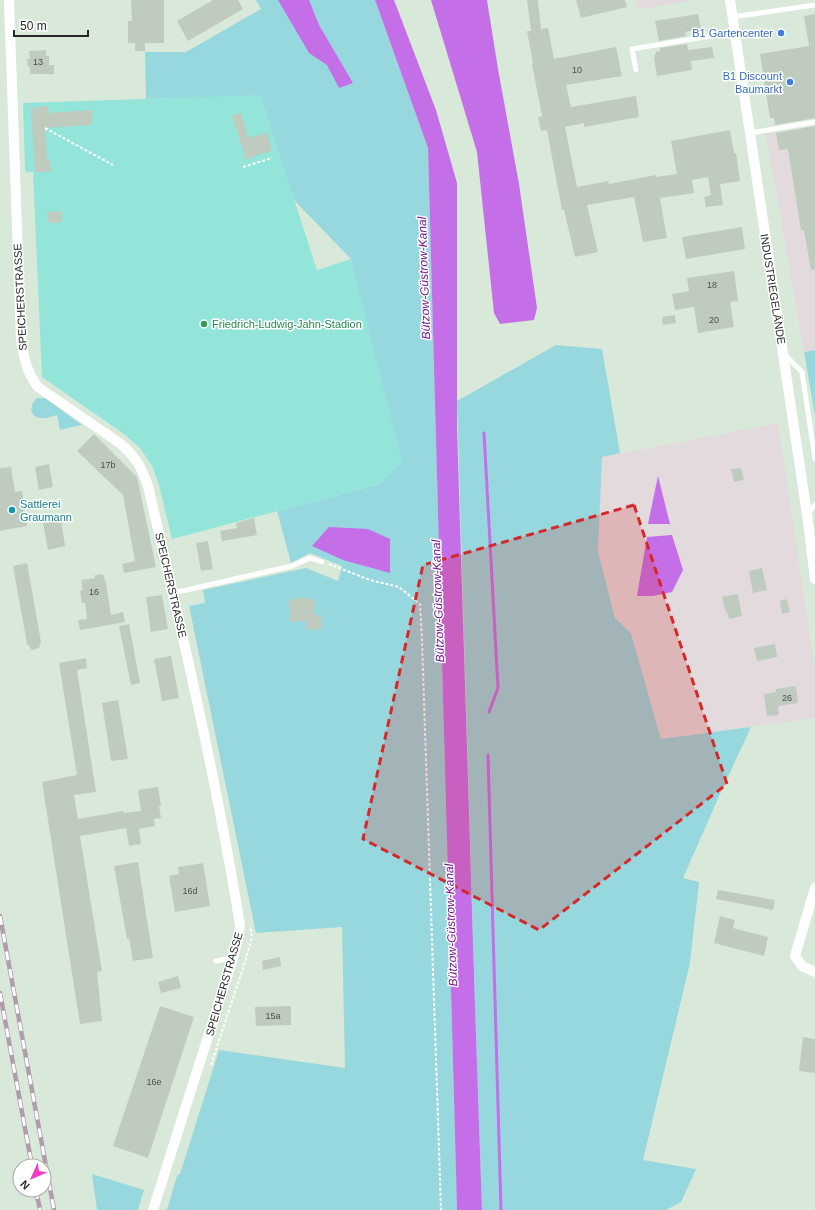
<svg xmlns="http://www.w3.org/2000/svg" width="815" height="1210" viewBox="0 0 815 1210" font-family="Helvetica,sans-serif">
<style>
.industrial{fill:#e2dadc}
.green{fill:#97d8de}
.pitch{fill:#93e5da}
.water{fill:#c46fe8}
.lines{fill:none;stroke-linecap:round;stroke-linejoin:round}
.stream{stroke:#c46fe8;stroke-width:3}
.building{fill:#bfcbbf}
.path{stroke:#fff;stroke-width:2;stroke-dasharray:3 2;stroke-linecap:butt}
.service{stroke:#fff;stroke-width:5}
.minor{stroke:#fff;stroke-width:10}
.rail-casing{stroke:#b19cab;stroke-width:4.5}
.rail{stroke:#fff;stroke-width:3;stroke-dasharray:9;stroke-linecap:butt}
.marked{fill:#d62828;fill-opacity:0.2;stroke:#d62828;stroke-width:3;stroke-dasharray:8 5;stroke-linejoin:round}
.shop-dot{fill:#3f7fe0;stroke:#fff;stroke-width:1.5}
.leisure-dot{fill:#2e9e5b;stroke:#fff;stroke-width:1.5}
.culture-dot{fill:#0f9aa8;stroke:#fff;stroke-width:1.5}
.labels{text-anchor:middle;stroke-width:3;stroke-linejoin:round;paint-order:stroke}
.number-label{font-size:9px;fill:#4d504d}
.shop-label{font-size:11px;fill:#366cbe;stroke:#fff;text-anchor:end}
.street-label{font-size:11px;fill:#272727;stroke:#fff}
.leisure-label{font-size:11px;fill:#27864d;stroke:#fff;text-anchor:start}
.culture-label{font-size:11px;fill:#0d838f;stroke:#fff;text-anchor:start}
.water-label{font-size:12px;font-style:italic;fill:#74138f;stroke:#fff}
</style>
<rect width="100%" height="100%" fill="#d9e9d9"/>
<g class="industrial">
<polygon points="636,0 694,0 638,10"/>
<polygon points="815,127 815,350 804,352 766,134"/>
<polygon points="778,423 815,669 815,718 661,739 631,634 616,618 598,551 602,457"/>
</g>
<g class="green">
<polygon points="256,0 375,0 428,148 457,1210 167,1210 177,1176 180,1174 219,1050 345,1068 342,927 256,933 189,606 205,603 203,590 306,568 338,581 342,566 310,553 291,563 277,511 380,484 351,259 294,200 260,96 146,99 145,52 186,52 261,9"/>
<polygon points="556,345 602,349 620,453 602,457 598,551 615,618 631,633 661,739 751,727 720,794 683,878 699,882 690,963 643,1160 696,1169 681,1202 666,1210 482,1210 475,1006 457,401"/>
<polygon points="815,350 815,415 804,352"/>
<path d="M37,398H45L82,425L60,430L57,415C53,416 45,419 41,418C28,417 30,404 37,398Z"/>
<polygon points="92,1174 144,1190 138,1210 97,1210"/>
</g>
<polygon class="pitch" points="260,95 317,270 351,259 402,462 380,484 172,539 159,485 152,466 140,448 124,434 42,377 33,172 27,172 25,170 23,103"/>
<g class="water">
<polygon points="278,0 309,0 319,25 353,83 339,88 327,65 309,53"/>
<polygon points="375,0 394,0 436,110 457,183 457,427 475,1006 482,1210 457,1210 428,148"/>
<polygon points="431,0 487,0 498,69 519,184 537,308 534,320 500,324 494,313 477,152"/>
<polygon points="658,476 670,524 648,524"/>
<polygon points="329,527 368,529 390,539 390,573 343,560 312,546"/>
<polygon points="672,535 683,570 672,592 653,596 637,596 647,537"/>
</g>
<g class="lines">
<g class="stream">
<polyline points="484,433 498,688 489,712"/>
<polyline points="488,755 501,1210"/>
</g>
</g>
<g class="building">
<polygon points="131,0 164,0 164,43 145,43 145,51 135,51 135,43 128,43 128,21 132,21"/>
<polygon points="213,0 238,0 243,9 188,41 177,21"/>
<polygon points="527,0 538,0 541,29 548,28 554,59 616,47 622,76 566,85 571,107 636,96 639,117 584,127 584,123 565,127 577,187 608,181 609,184 656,175 656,177 677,174 671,141 730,130 734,153 736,153 740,181 720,184 723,205 706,207 704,197 711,195 708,177 692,180 694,193 660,198 667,238 643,242 634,197 587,205 598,252 575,257 564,210 562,210 547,130 541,131 538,117 542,116 532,64 533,63 527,31 531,31"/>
<polygon points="576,0 625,0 627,7 581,18"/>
<polygon points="698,14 701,29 685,32 686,36 659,41 655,21"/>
<polygon points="815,14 815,118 775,125 774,118 770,118 760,54 809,46 804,16"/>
<polygon points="687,44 688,50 712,47 714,58 691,61 692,70 657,76 654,58 656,52 660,51 660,48"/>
<polygon points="46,50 46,56 49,56 49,65 54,65 54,74 30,74 30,67 28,67 27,59 30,59 29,51"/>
<polygon points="48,106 48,113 92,110 92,125 45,128 47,160 50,160 51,172 35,172 31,108"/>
<polygon points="241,113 248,138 267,133 272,151 253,156 254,157 246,160 232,115"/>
<polygon points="815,126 815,269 811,270 804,230 801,230 788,149 779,150 776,133"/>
<polygon points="61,211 62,222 48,223 47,212"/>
<polygon points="742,227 745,249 686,259 682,237"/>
<polygon points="734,271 738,301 730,302 734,327 698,333 694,307 675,310 672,294 689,291 687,278"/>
<polygon points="675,315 676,323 663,325 662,317"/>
<polygon points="94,434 137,477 156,567 124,573 122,564 135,561 123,495 77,451"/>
<polygon points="49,464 53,487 39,490 35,467"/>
<polygon points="11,467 15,492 22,491 27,526 0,531 0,468"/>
<polygon points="741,468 744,480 734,482 731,469"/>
<polygon points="254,518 257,535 222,541 220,531 237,528 236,523"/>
<polygon points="61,520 65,546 48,550 43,523"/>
<polygon points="208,541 213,569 201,571 196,543"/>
<polygon points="27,563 41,642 39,648 32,650 27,644 13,566"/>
<polygon points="762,568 767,590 753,593 749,571"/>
<polygon points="103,574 106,583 111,615 123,612 125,622 80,630 78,620 87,619 85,603 82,603 80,591 83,590 81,580 95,578 95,575"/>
<polygon points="738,594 742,616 729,619 727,612 726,613 722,597"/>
<polygon points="162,595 168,629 151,632 146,597"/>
<polygon points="299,598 315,599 314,615 321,615 322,629 307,630 307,621 290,622 289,600"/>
<polygon points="787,599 790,612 782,614 780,601"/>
<polygon points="129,624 140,683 131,685 119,626"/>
<polygon points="775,644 777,657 757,661 754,648"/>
<polygon points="171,656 179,698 162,701 154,659"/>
<polygon points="86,658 87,668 77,670 96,792 74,795 78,819 123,811 124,813 141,811 138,790 158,787 161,806 159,806 161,818 154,819 155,826 139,829 141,844 129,846 126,828 80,836 102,971 97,972 102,1021 80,1024 42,782 77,775 59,663"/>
<polygon points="796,686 798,703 778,706 779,715 767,716 764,694 776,692 776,689"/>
<polygon points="118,700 128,759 111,761 102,703"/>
<polygon points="138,862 153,958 133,961 129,938 127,939 114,866"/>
<polygon points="203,863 210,906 175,912 169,876 179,874 178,867"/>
<polygon points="718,890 775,900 773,910 716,899"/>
<polygon points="720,916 735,920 733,928 768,937 764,956 714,943"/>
<polygon points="280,957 281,966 263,970 262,961"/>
<polygon points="178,976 181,988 161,993 158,982"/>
<polygon points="160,1006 194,1017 148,1158 113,1146"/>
<polygon points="291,1006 291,1025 256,1026 255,1007"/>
<polygon points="803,1037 815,1039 815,1073 799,1071"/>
</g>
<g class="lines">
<g class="path">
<polyline points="45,128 113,165"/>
<polyline points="243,167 272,158"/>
<polyline points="329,564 370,580 399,587 420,604 422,640 441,1210"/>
<polyline points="211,1065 245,962 252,937 250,926"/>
</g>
<g class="service">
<polyline points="732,17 815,5"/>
<polyline points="636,70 632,49 735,32"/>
<polyline points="750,133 815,122"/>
<polyline points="785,355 802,372 815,459"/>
<polyline points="808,513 815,505"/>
<polyline points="173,593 292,566 310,558 322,562"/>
<polyline points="216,961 232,958"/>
</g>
<g class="minor">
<path d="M9,0L21,341C24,358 27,373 38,387L121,444C137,459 141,466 148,486C182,632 216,777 240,925L238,939L233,958L153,1210"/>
<polyline points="730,0 807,514 815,579"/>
<polyline points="815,888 795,956 802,966 815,972"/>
</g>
<g class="rail-casing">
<g id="rail">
<polyline points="0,916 54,1210"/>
<polyline points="0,993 32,1166"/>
<polyline points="36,1190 40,1210"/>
</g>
</g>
<use href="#rail" class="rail"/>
</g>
<path class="marked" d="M634,505L727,784L539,930L363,839L423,565Z"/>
<g class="shop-dot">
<circle cx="781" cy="33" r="4"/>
<circle cx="790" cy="82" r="4"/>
</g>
<circle class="leisure-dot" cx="204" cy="324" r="4"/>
<circle class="culture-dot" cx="12" cy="510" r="4"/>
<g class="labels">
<g class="number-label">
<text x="38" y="65">13</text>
<text x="577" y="73">10</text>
<text x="712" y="288">18</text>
<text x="714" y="323">20</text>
<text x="108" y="468">17b</text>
<text x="94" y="595">16</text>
<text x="787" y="701">26</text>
<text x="190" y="894">16d</text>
<text x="273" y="1019">15a</text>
<text x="154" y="1085">16e</text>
</g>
<g class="shop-label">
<text x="773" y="37">B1 Gartencenter</text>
<text x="782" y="80">B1 Discount<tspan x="782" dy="13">Baumarkt</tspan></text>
</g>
<g class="street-label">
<text transform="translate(773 289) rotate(81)" y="4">INDUSTRIEGELÄNDE</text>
<text transform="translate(20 297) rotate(-93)" y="4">SPEICHERSTRASSE</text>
<text transform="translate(171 585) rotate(77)" y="4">SPEICHERSTRASSE</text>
<text transform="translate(224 984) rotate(-74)" y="4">SPEICHERSTRASSE</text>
</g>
<g class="leisure-label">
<text x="212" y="328">Friedrich-Ludwig-Jahn-Stadion</text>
</g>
<g class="culture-label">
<text x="20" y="508">Sattlerei<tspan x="20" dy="13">Graumann</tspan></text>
</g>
<g class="water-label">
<text transform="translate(424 278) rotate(-92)" y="4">Bützow-Güstrow-Kanal</text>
<text transform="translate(438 601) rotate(-92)" y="4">Bützow-Güstrow-Kanal</text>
<text transform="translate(451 925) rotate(-92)" y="4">Bützow-Güstrow-Kanal</text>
</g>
</g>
<g transform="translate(32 1178) rotate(225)"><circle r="19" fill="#ffffff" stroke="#a9a9a9"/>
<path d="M0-3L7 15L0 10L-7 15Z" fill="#f13ec5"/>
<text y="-6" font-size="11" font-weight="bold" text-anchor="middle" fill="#272727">N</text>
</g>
<path d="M14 30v6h74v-6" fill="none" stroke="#272727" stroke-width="2"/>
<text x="20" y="30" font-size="12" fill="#272727" stroke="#ffffff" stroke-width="3" paint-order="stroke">50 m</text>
</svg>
